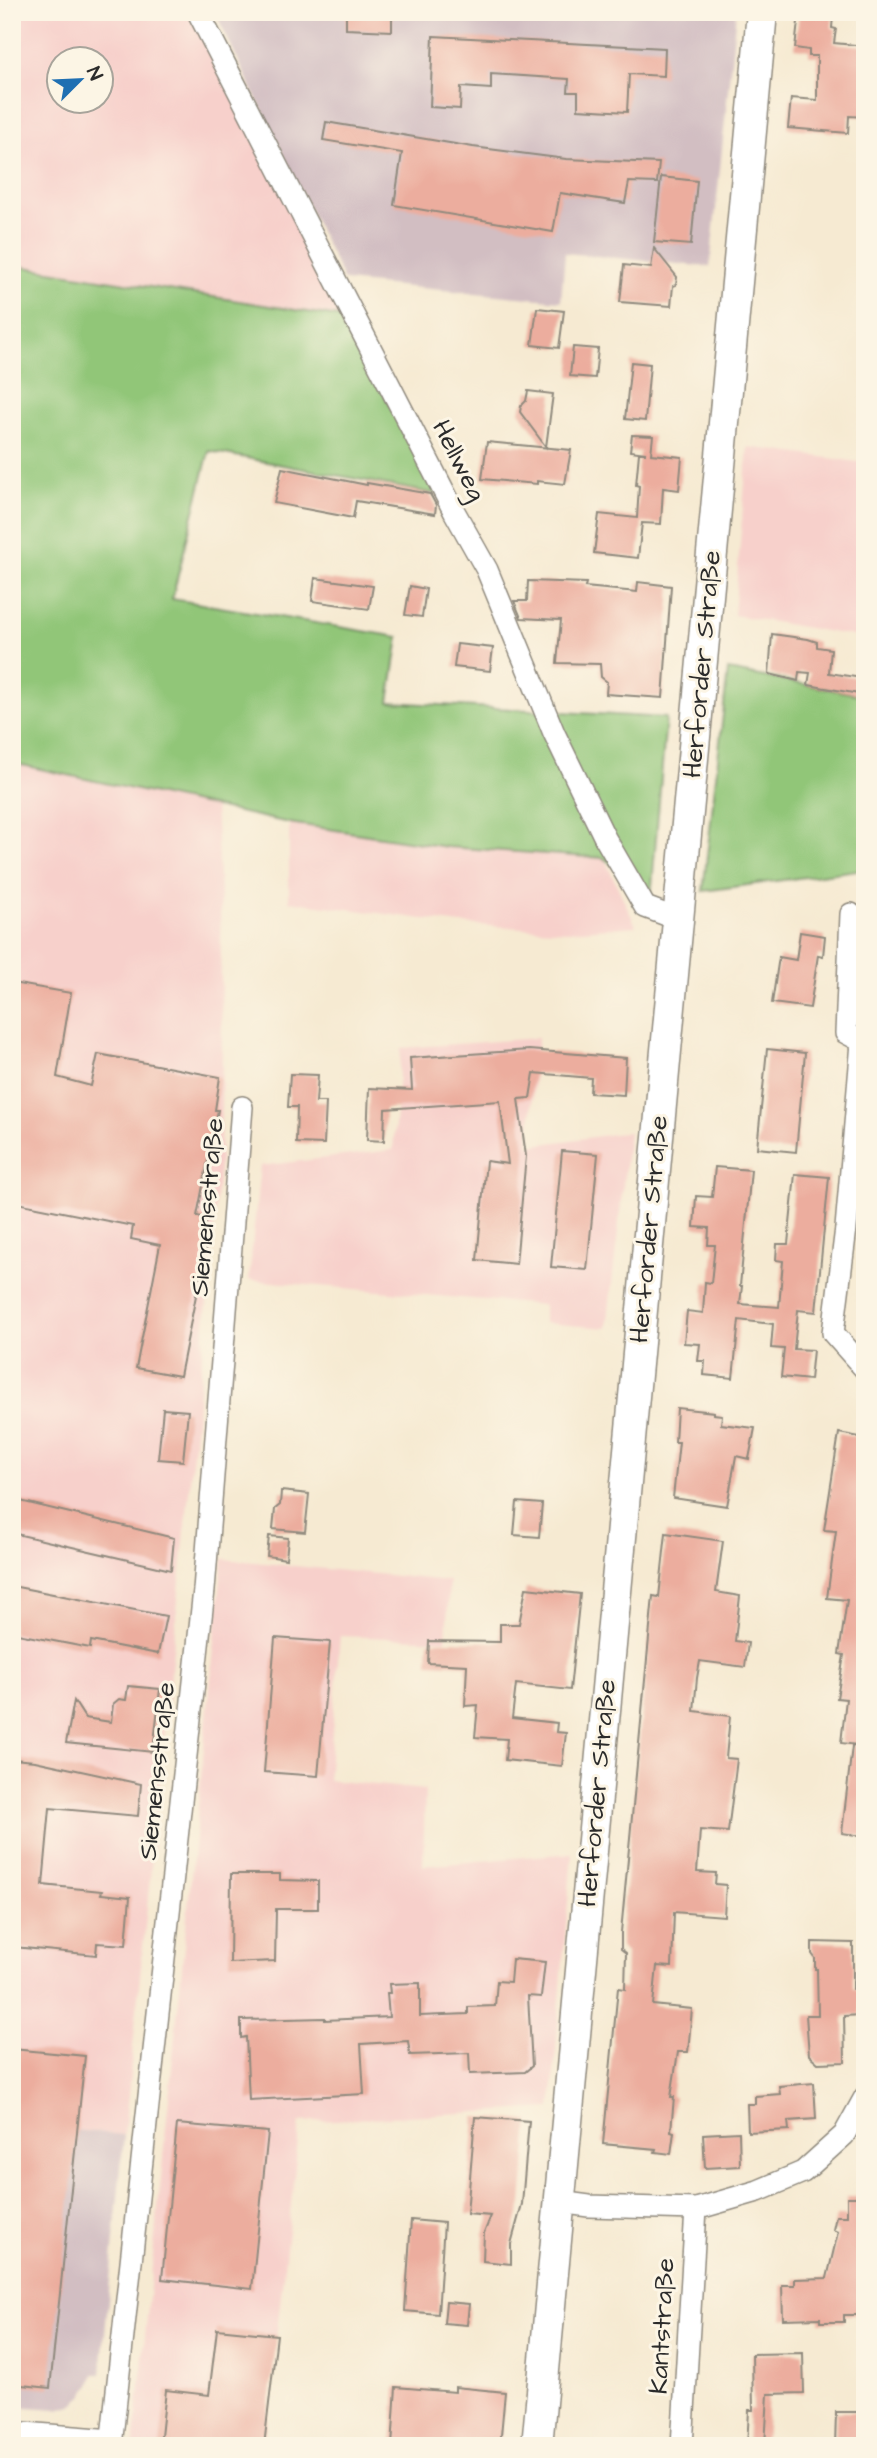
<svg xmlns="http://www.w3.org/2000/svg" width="877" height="2458" viewBox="0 0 877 2458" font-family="'Architects Daughter',sans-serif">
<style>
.built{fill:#f7d0cb;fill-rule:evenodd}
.industrial{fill:#d2bec2}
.green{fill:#91c678;stroke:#5e7852;stroke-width:2}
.building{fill:#ecad9e}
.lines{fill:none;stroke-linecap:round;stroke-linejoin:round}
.street-casing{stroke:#908a7e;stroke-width:24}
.secondary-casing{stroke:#908a7e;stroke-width:33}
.street{stroke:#fff;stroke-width:21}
.secondary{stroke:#fff;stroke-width:30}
.labels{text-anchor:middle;stroke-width:6;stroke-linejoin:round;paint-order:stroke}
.street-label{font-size:26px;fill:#2b2b2b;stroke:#fcf5e5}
</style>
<rect width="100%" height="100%" fill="#fcf5e5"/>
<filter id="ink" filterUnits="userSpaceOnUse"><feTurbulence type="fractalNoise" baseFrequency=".0143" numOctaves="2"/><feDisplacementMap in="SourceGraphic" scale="14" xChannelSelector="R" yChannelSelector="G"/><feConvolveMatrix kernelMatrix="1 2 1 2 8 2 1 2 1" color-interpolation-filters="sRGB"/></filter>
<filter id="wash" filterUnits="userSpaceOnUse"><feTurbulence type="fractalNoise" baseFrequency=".00686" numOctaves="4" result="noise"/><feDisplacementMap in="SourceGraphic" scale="28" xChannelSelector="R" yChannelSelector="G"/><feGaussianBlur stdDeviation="1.57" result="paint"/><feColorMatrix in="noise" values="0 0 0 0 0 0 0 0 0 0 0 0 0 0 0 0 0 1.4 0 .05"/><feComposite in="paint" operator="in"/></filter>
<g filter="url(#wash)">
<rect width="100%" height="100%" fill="#f6ead2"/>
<g class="built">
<path d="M12,12H190L345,318L12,265ZM60,60H102V102H60Z"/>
<polygon points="748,447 865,463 865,638 734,615"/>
<polygon points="12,763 215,807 220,894 222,1062 220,1156 198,1402 124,2135 12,2124"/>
<polygon points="289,823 447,847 604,858 636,926 568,931 461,924 289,901"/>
<polygon points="538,1038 528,1146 629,1132 607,1328 544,1323 544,1305 249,1280 260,1166 393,1150 401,1048"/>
<polygon points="223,1559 449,1581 446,1640 340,1636 328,1780 425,1790 423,1866 572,1853 551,2108 300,2122 272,2376 261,2446 134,2446"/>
</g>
<g class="industrial">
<polygon points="215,12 736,12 710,267 565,253 561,301 344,281"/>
<polygon points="12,2124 124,2135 101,2374 94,2374 91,2385 83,2396 72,2405 58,2409 12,2406"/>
</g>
<g class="green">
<polygon points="12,265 345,318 436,494 209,451 172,599 399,637 389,702 666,718 651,898 604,858 447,847 289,823 12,763"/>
<polygon points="728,670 865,696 865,869 703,891"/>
</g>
<g id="blocks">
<g class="building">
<polygon points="346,12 392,12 392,31 346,29"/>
<polygon points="799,13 833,16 832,28 836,29 834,43 865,46 865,117 849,116 848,133 788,128 791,98 817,100 817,56 809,56 809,50 795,48"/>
<polygon points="433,36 665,48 664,76 629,74 627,112 578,109 578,92 568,92 569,79 491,74 491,89 461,87 460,109 430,107"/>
<polygon points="326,122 473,147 566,159 659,163 657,183 629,182 625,203 560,193 553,232 394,205 402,153 323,140"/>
<polygon points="661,177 697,181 691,245 654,242"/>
<polygon points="654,248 677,277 676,285 673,286 671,306 620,302 624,265 651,268"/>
<polygon points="537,308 564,311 559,348 532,345"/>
<polygon points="573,347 598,349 595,378 570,376"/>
<polygon points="631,362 650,364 645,421 625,419"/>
<polygon points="528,391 553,394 546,447 520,412 521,406 526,401"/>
<polygon points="632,435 653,436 651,454 682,457 679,490 663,488 661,524 642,523 638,558 594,553 599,514 637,518 639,486 636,485 639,453 646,453 630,451"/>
<polygon points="487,442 571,450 565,484 537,481 537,484 482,479"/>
<polygon points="282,468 367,485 367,483 430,494 436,505 435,514 356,501 353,518 274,503"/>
<polygon points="315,578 373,586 369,609 312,601"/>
<polygon points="528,581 586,583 585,587 637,592 638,582 671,586 663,698 606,694 607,682 601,677 600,664 557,663 561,620 521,618 514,601 527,601"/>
<polygon points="410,586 426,589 422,617 405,615"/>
<polygon points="772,634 808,639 817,642 817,647 831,649 829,673 862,678 859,694 808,685 810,673 799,672 798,681 769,674"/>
<polygon points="457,644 493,648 490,671 454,667"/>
<polygon points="800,932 825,936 823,956 818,955 810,1008 772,1003 779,957 796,960"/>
<polygon points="12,983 71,993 57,1077 91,1086 98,1054 220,1077 215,1110 218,1110 197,1216 207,1218 203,1239 207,1240 180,1376 136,1368 160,1245 131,1239 133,1226 12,1202"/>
<polygon points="767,1049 805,1053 796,1152 757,1148"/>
<polygon points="529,1050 626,1058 624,1095 590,1093 591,1078 534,1073 530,1098 518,1099 526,1156 516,1264 477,1260 486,1161 508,1164 500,1101 385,1109 384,1141 367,1140 369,1088 412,1090 410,1058"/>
<polygon points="290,1074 318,1075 316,1102 326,1102 324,1144 296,1143 297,1107 288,1107"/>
<polygon points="562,1151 598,1154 587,1270 551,1267"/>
<polygon points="715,1167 751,1170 740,1286 742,1286 740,1304 779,1307 783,1261 776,1260 777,1244 788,1244 795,1174 829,1177 816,1312 798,1310 794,1349 813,1350 810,1380 781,1377 784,1349 771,1348 773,1324 739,1320 733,1378 704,1375 705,1361 698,1361 700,1344 684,1343 687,1311 703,1313 705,1282 711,1283 715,1245 708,1245 709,1228 694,1227 696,1196 712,1197"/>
<polygon points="677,1408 714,1412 714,1414 722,1415 721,1424 755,1428 749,1459 736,1456 727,1506 673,1498 679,1442 675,1442"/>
<polygon points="163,1409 188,1411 183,1461 158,1459"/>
<polygon points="839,1433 865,1438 865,1746 841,1743 846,1699 837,1698 844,1655 839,1654 847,1600 827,1598 836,1531 824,1530"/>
<polygon points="281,1491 309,1494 305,1532 273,1529 275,1509 280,1505"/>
<polygon points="12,1499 174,1538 171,1570 12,1533"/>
<polygon points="517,1502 542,1504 539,1537 514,1535"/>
<polygon points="666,1533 723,1541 716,1592 740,1596 735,1641 748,1643 745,1667 700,1661 697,1678 694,1711 730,1716 726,1758 737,1759 728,1832 700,1830 697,1872 716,1873 715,1884 726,1885 724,1916 674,1912 672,1967 657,1966 653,2005 692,2009 688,2052 678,2052 671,2097 674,2097 671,2131 674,2132 671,2154 655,2152 656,2149 603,2144 618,1988 625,1989 626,1953 621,1949 621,1932 653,1596 659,1597"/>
<polygon points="269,1536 288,1538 286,1559 267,1556"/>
<polygon points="12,1586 166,1616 158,1654 91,1641 90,1648 12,1633"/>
<polygon points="526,1588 580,1594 570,1690 516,1684 512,1718 557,1723 556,1732 566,1733 562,1766 505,1760 507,1739 475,1737 478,1705 465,1706 467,1665 428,1663 429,1641 500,1642 500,1624 519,1624"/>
<polygon points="275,1638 330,1642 318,1776 264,1772"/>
<polygon points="128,1686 160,1689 153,1752 66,1743 74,1701 85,1718 111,1722 113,1704 119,1699 126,1700"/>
<polygon points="852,1746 865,1747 865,1825 862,1836 842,1833"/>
<polygon points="12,1759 35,1761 141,1784 138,1816 50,1808 43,1885 102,1891 101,1894 130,1897 126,1945 97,1943 96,1955 14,1947 20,1886 12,1885"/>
<polygon points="231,1874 280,1874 280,1880 318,1881 318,1909 276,1909 275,1961 230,1963"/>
<polygon points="812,1942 853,1943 853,1989 860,1989 860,2015 844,2016 845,2062 818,2063 809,2055 806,2015 818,2015 817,1969 815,1969 815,1958 812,1954"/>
<polygon points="512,1959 545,1962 541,1997 528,1996 532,2066 525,2072 470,2074 469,2053 410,2055 408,2041 361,2044 364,2094 249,2100 246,2037 241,2038 241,2020 325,2018 325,2020 389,2017 387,1993 390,1993 389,1984 420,1983 420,2016 468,2014 468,2007 495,2006 497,1981 510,1982"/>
<polygon points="12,2049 85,2056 50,2388 12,2384"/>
<polygon points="814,2083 816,2119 788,2121 789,2130 748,2132 747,2104 755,2104 755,2096 780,2094 779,2086"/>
<polygon points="475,2117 529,2121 522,2204 511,2244 511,2264 483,2261 484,2233 491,2216 467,2214"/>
<polygon points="177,2124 268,2132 252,2289 162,2279"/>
<polygon points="739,2132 740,2166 705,2168 703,2134"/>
<polygon points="847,2197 865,2197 865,2222 862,2222 864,2315 844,2315 844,2322 820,2322 820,2318 783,2319 782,2285 795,2285 795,2279 827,2278 838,2232 833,2230 836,2216 847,2216"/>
<polygon points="411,2220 444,2223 438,2314 405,2311"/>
<polygon points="446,2302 469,2304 467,2325 444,2323"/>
<polygon points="217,2329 277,2335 264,2446 160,2446 166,2390 209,2395"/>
<polygon points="803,2353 804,2393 768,2394 765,2446 747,2446 749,2410 753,2410 752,2354"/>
<polygon points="396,2387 455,2392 455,2387 505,2392 500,2446 392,2446"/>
<polygon points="836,2412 865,2412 865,2446 835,2446"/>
</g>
</g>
</g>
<g filter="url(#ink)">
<use href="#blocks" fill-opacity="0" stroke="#908a7e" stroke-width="2"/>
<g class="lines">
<g class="street-casing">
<g id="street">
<polyline points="198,12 455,513 487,570 554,733 605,838 645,907 677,919"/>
<polyline points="851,914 846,1033 865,1043"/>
<polyline points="862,1043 846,1228 833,1333 865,1369"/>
<polyline points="559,2202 589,2206 696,2209 758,2191 803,2172 844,2135 865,2097"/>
<polyline points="12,2432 112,2440"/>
<polyline points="111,2446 204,1590 242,1107"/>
<polyline points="682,2446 696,2209"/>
</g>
</g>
<g class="secondary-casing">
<polyline id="secondary" points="537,2446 762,12"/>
</g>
<use href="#street" class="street"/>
<use href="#secondary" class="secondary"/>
</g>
</g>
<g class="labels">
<g class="street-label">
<text transform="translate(460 460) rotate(63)" y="9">Hellweg</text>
<text transform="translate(701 664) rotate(-85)" y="9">Herforder Straße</text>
<text transform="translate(206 1207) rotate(-85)" y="9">Siemensstraße</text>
<text transform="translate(648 1229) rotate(-85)" y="9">Herforder Straße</text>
<text transform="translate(156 1771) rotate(-84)" y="9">Siemensstraße</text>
<text transform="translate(596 1793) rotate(-85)" y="9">Herforder Straße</text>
<text transform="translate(661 2326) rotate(-87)" y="9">Kantstraße</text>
</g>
</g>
<rect width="877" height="2458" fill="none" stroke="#fcf5e5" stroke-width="42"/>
<g transform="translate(80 80) rotate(66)"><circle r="33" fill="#fcf5e5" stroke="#a8a49b" stroke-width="2"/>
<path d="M0-5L12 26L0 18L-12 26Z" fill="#1f6fb2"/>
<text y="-10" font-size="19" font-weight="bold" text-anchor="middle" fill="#2b2b2b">N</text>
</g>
</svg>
